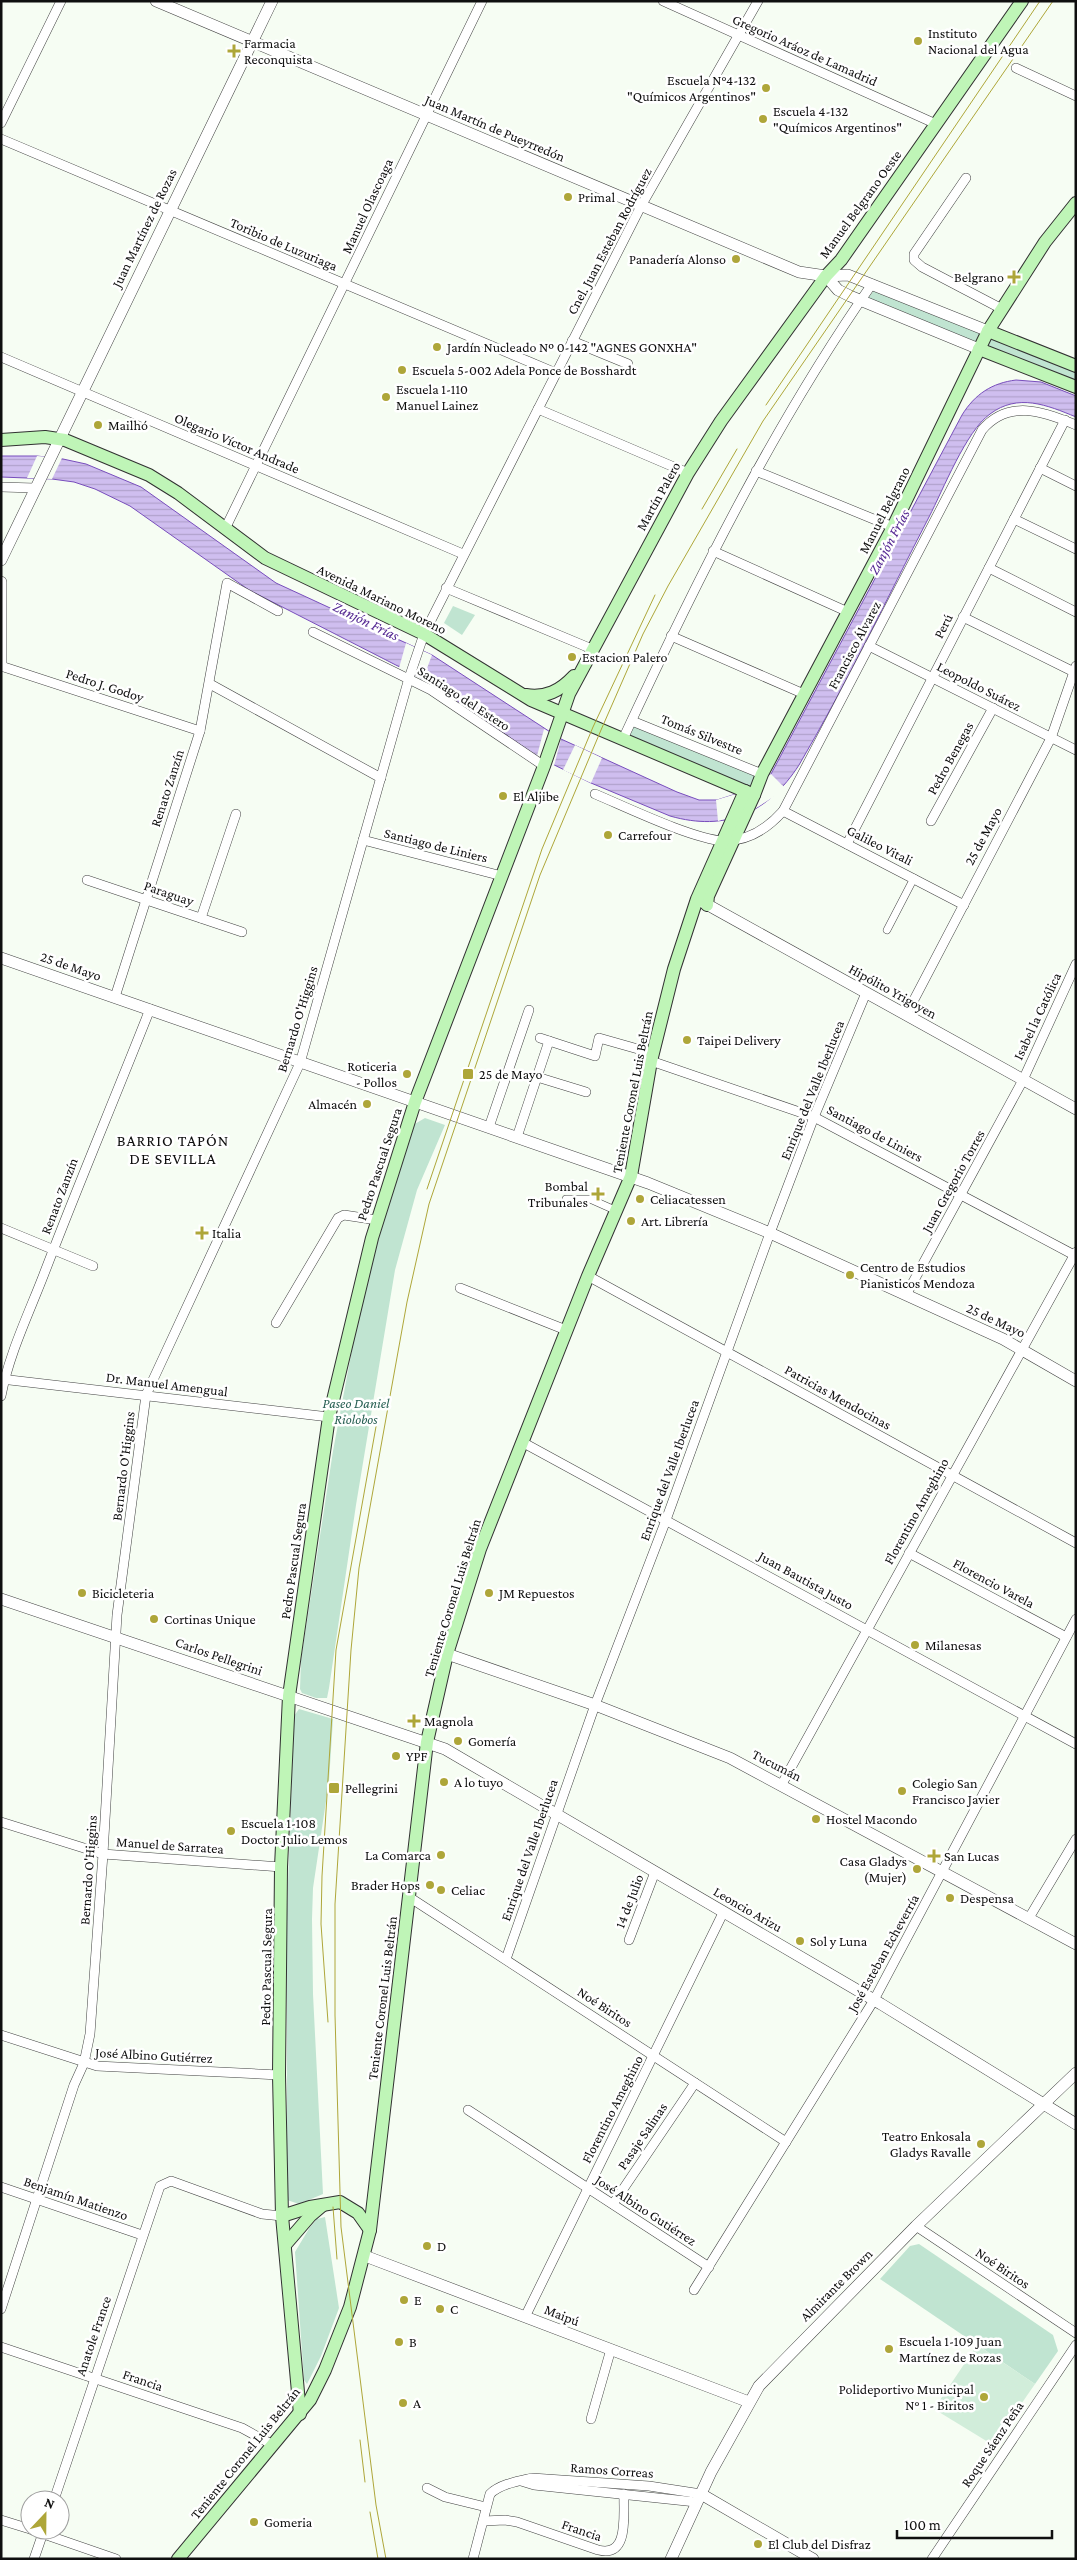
<svg xmlns="http://www.w3.org/2000/svg" width="1077" height="2560" viewBox="0 0 1077 2560" font-family="'Crimson Pro',serif">
<style>
.park{fill:#c0e4d1}
.pitch{fill:#d1edda}
.water{fill:url(#water-rules);stroke:#784ebc}
.pier{fill:#f6fdf3}
.lines{fill:none;stroke-linecap:round;stroke-linejoin:round}
.pedestrian-casing{stroke:#424242;stroke-width:8}
.minor-casing{stroke:#424242;stroke-width:10}
.tertiary-casing{stroke:#424242;stroke-width:12}
.secondary-casing{stroke:#313131;stroke-width:14}
.pedestrian{stroke:#fff;stroke-width:7}
.minor{stroke:#fff;stroke-width:9}
.tertiary{stroke:#fff;stroke-width:11}
.secondary{stroke:#bff5b7;stroke-width:12}
.tram{stroke:#aea639;stroke-width:1}
.poi-dot{fill:#aea639;stroke:#fff;stroke-width:2}
.labels{text-anchor:middle;stroke-width:5;stroke-linejoin:round;paint-order:stroke}
.poi-label{font-size:14px;fill:#0f0f0f;stroke:#fff;text-anchor:start}
.street-label{font-size:14px;fill:#0f0f0f;stroke:#fff}
.park-label{font-size:14px;font-style:italic;fill:#275f53;stroke:#fff}
.water-label{font-size:15px;font-style:italic;fill:#542892;stroke:#fff}
.quarter-label{font-size:16px;letter-spacing:1px;fill:#0f0f0f;stroke:#fff}
</style>
<defs>
<pattern id="water-rules" width="6" height="5" patternUnits="userSpaceOnUse" patternTransform="scale(1.25)"><rect width="6" height="5" fill="#cfbeef"/><path d="M0 2.5h6" fill="none" stroke="#b1a2cc"/></pattern>
</defs>
<rect width="100%" height="100%" fill="#f6fdf3"/>
<g class="park">
<polygon points="874,290 1076,369 1076,384 866,301"/>
<polygon points="453,606 475,615 462,635 444,623"/>
<polygon points="632,721 762,774 754,795 623,739"/>
<polygon points="425,1118 445,1125 417,1190 395,1270 356,1505 329,1688 327,1698 316,1698 302,1693 300,1689 301,1660 333,1451 354,1339 374,1251 413,1125"/>
<polygon points="299,1709 333,1719 329,1781 313,1888 312,1919 313,1994 323,2194 299,2204 287,2200 287,1911 294,1716"/>
<polygon points="325,2217 339,2308 321,2356 307,2384 304,2380 295,2252 310,2227 317,2219"/>
<polygon points="919,2244 1053,2335 1058,2351 1035,2384 880,2279 910,2246"/>
</g>
<polygon class="pitch" points="977,2345 1035,2384 993,2445 934,2409"/>
<path class="water" d="M1016,380L1041,382L1076,396V417C1047,405 1018,393 990,414C966,431 943,490 929,517C886,600 846,685 799,765C768,813 726,832 670,816L591,783L538,757L433,684L249,590L130,506L95,489L74,482L52,479L1,477V456H37L63,459L86,464L141,487L276,583L432,655L561,739L677,792L699,800H717L739,793L771,774L962,415C975,394 992,383 1016,380Z"/>
<g class="pier">
<polygon points="37,456 62,458 52,479 27,478"/>
<polygon points="406,643 432,655 423,679 399,668"/>
<polygon points="544,729 561,739 554,766 537,756"/>
<polygon points="575,745 602,758 591,783 563,770"/>
<polygon points="771,774 784,787 775,796 750,812 718,821 716,800 739,793"/>
</g>
<g class="lines">
<g class="pedestrian-casing">
<g id="pedestrian">
<polyline points="887,930 914,878"/>
<polyline points="566,1199 590,1199 617,1211"/>
</g>
</g>
<g class="minor-casing">
<g id="minor">
<polyline points="663,1 936,124"/>
<polyline points="1016,68 1076,96"/>
<polyline points="1,123 61,1"/>
<polyline points="1,139 556,373"/>
<polyline points="966,178 914,254 914,260 922,267 1002,309"/>
<polyline points="572,341 628,364"/>
<polyline points="1,357 463,554"/>
<polyline points="538,409 688,473"/>
<polyline points="1040,468 1076,486"/>
<polyline points="756,471 893,527"/>
<polyline points="1,487 35,488"/>
<polyline points="1014,519 1076,549"/>
<polyline points="225,529 482,1"/>
<polyline points="713,551 848,612"/>
<polyline points="989,568 1076,612"/>
<polyline points="446,588 592,649"/>
<polyline points="963,617 1074,672"/>
<polyline points="313,632 431,690 544,766"/>
<polyline points="671,636 804,694"/>
<polyline points="869,646 1076,750"/>
<polyline points="1,666 200,731"/>
<polyline points="210,684 381,778"/>
<polyline points="632,721 762,774"/>
<path d="M623,739C696,582 773,426 872,284"/>
<path d="M595,794C626,807 692,839 724,841C748,841 768,828 783,811L982,430C1008,399 1043,411 1076,425"/>
<polyline points="783,811 964,905"/>
<polyline points="931,821 993,708"/>
<polyline points="363,840 502,876"/>
<polyline points="847,844 1065,420"/>
<polyline points="87,880 242,932"/>
<polyline points="201,918 236,814"/>
<polyline points="115,997 200,731 227,583 278,611"/>
<polyline points="906,1015 1051,738 1076,666"/>
<polyline points="540,1038 595,1056 599,1038 652,1053"/>
<polyline points="651,1061 814,1117 1076,1256"/>
<polyline points="537,1077 586,1092"/>
<polyline points="489,1127 529,1010"/>
<polyline points="517,1137 549,1041"/>
<polyline points="1,1228 93,1266"/>
<polyline points="588,1276 1076,1543"/>
<polyline points="460,1288 566,1330"/>
<polyline points="906,1295 1023,1080 1076,964"/>
<polyline points="276,1323 338,1218 344,1215 377,1220"/>
<polyline points="1,1379 329,1417"/>
<path d="M1,1396C9,1354 29,1313 44,1274C78,1185 115,1098 150,1009"/>
<polyline points="522,1442 1076,1744"/>
<polyline points="909,1553 1066,1637"/>
<polyline points="782,1784 1076,1252"/>
<polyline points="1,1822 103,1854 281,1867"/>
<polyline points="409,1897 786,2142"/>
<polyline points="1029,1918 1076,1839"/>
<polyline points="629,1940 655,1872"/>
<polyline points="506,1959 595,1705 666,1520 770,1233 814,1117 866,993"/>
<polyline points="1,2035 97,2066 279,2075"/>
<polyline points="468,2110 709,2267"/>
<polyline points="1,2187 142,2235"/>
<polyline points="613,2204 695,2083"/>
<polyline points="916,2226 1076,2333"/>
<polyline points="694,2290 874,2000 1076,1619"/>
<polyline points="1,2309 74,2085 84,2063 90,2034 103,1854 117,1615 146,1395 300,1063 409,678 424,634 641,206 758,1"/>
<polyline points="525,2317 723,1913"/>
<polyline points="1,2347 242,2428 273,2445"/>
<polyline points="591,2419 611,2349"/>
<polyline points="521,2481 534,2485 696,2502"/>
<polyline points="427,2488 445,2497 486,2507"/>
<polyline points="54,2500 160,2186 171,2181 262,2214 282,2216"/>
<polyline points="1,2520 30,2529"/>
<path d="M484,2521L505,2520L517,2522L598,2550C630,2558 623,2514 624,2494"/>
<polyline points="32,2530 116,2559"/>
<polyline points="34,2559 44,2530"/>
<path d="M473,2559L490,2494C500,2484 519,2481 532,2478L649,2486L701,2494"/>
<polyline points="932,2559 1076,2345"/>
</g>
</g>
<g class="tertiary-casing">
<g id="tertiary">
<polyline points="156,1 799,272 826,276 848,275 988,331"/>
<polyline points="826,276 838,290 850,296 979,349"/>
<polyline points="1,560 272,1"/>
<polyline points="1,582 1,666"/>
<polyline points="699,900 1076,1109"/>
<polyline points="1,958 648,1183 770,1233 1003,1339 1076,1381"/>
<polyline points="1,1599 445,1749 881,2004 1076,2124"/>
<polyline points="447,1654 595,1705 730,1758 1076,1944"/>
<polyline points="365,2256 749,2402"/>
<polyline points="701,2494 813,2559"/>
<polyline points="671,2559 711,2472 759,2386 916,2226 1076,2073"/>
</g>
</g>
<g class="secondary-casing">
<g id="secondary">
<polyline points="988,331 1076,366"/>
<polyline points="979,349 1076,387"/>
<polyline points="1,440 45,437 65,440 149,475 178,493 265,558 424,634 531,700 754,795"/>
<path d="M526,695C546,698 560,691 574,676"/>
<polyline points="707,905 708,896 754,795 762,774 893,527 988,331 1045,242 1076,203"/>
<polyline points="282,2216 310,2207 340,2202 358,2213 370,2230"/>
<polyline points="285,2245 310,2216 323,2205"/>
<polyline points="300,2414 282,2216 279,2075 281,1867 289,1696 329,1417 372,1238 415,1102 544,766 569,694 688,473 721,421 826,276 841,260 1022,1"/>
<polyline points="178,2559 310,2400 325,2370 350,2307 370,2230 427,1742 447,1654 480,1549 588,1276 631,1176 651,1061 674,969 697,899 745,791"/>
</g>
</g>
<use href="#pedestrian" class="pedestrian"/>
<use href="#minor" class="minor"/>
<use href="#tertiary" class="tertiary"/>
<use href="#secondary" class="secondary"/>
<g class="tram">
<polyline points="766,405 1040,1"/>
<polyline points="702,509 737,449"/>
<polyline points="427,1189 542,849 593,727 655,595"/>
<polyline points="328,2022 321,1924 322,1876 336,1650 377,1421"/>
<polyline points="333,2207 337,2259"/>
<polyline points="360,2440 365,2482"/>
<polyline points="370,2512 378,2559"/>
<polyline points="386,2559 376,2505 341,2227 335,2015 335,1904 351,1650 359,1568 407,1302 429,1204 540,875 601,730 643,634 668,586 763,421 1053,1"/>
</g>
</g>
<g class="poi-dot">
<circle cx="918" cy="41" r="5"/>
<path d="M231.5 43.5h5v5h5v5h-5v5h-5v-5h-5v-5h5z"/>
<circle cx="766" cy="88" r="5"/>
<circle cx="763" cy="119" r="5"/>
<circle cx="568" cy="197" r="5"/>
<circle cx="736" cy="259" r="5"/>
<path d="M1011.5 269.5h5v5h5v5h-5v5h-5v-5h-5v-5h5z"/>
<circle cx="437" cy="347" r="5"/>
<circle cx="402" cy="370" r="5"/>
<circle cx="386" cy="397" r="5"/>
<circle cx="98" cy="425" r="5"/>
<circle cx="572" cy="657" r="5"/>
<circle cx="503" cy="796" r="5"/>
<circle cx="608" cy="835" r="5"/>
<circle cx="687" cy="1040" r="5"/>
<circle cx="407" cy="1074" r="5"/>
<rect x="462" y="1068" width="12" height="12" rx="2.5"/>
<circle cx="367" cy="1104" r="5"/>
<path d="M595.5 1186.5h5v5h5v5h-5v5h-5v-5h-5v-5h5z"/>
<circle cx="640" cy="1199" r="5"/>
<circle cx="631" cy="1221" r="5"/>
<path d="M199.5 1225.5h5v5h5v5h-5v5h-5v-5h-5v-5h5z"/>
<circle cx="850" cy="1275" r="5"/>
<circle cx="82" cy="1593" r="5"/>
<circle cx="489" cy="1593" r="5"/>
<circle cx="154" cy="1619" r="5"/>
<circle cx="915" cy="1645" r="5"/>
<path d="M411.5 1713.5h5v5h5v5h-5v5h-5v-5h-5v-5h5z"/>
<circle cx="458" cy="1741" r="5"/>
<circle cx="396" cy="1756" r="5"/>
<circle cx="444" cy="1782" r="5"/>
<rect x="328" y="1782" width="12" height="12" rx="2.5"/>
<circle cx="902" cy="1791" r="5"/>
<circle cx="816" cy="1819" r="5"/>
<circle cx="231" cy="1831" r="5"/>
<circle cx="441" cy="1855" r="5"/>
<path d="M931.5 1848.5h5v5h5v5h-5v5h-5v-5h-5v-5h5z"/>
<circle cx="917" cy="1869" r="5"/>
<circle cx="430" cy="1885" r="5"/>
<circle cx="441" cy="1890" r="5"/>
<circle cx="950" cy="1898" r="5"/>
<circle cx="800" cy="1941" r="5"/>
<circle cx="981" cy="2144" r="5"/>
<circle cx="427" cy="2246" r="5"/>
<circle cx="404" cy="2300" r="5"/>
<circle cx="440" cy="2309" r="5"/>
<circle cx="399" cy="2342" r="5"/>
<circle cx="889" cy="2349" r="5"/>
<circle cx="984" cy="2397" r="5"/>
<circle cx="403" cy="2403" r="5"/>
<circle cx="254" cy="2522" r="5"/>
<circle cx="758" cy="2544" r="5"/>
</g>
<g class="labels">
<g class="poi-label">
<text x="928" y="38">Instituto<tspan x="928" dy="16">Nacional del Agua</tspan></text>
<text x="244" y="48">Farmacia<tspan x="244" dy="16">Reconquista</tspan></text>
<text x="756" y="85" text-anchor="end">Escuela N°4-132<tspan x="756" dy="16">"Químicos Argentinos"</tspan></text>
<text x="773" y="116">Escuela 4-132<tspan x="773" dy="16">"Químicos Argentinos"</tspan></text>
<text x="578" y="202">Primal</text>
<text x="726" y="264" text-anchor="end">Panadería Alonso</text>
<text x="1004" y="282" text-anchor="end">Belgrano</text>
<text x="447" y="352">Jardín Nucleado Nº 0-142 "AGNES GONXHA"</text>
<text x="412" y="375">Escuela 5-002 Adela Ponce de Bosshardt</text>
<text x="396" y="394">Escuela 1-110<tspan x="396" dy="16">Manuel Lainez</tspan></text>
<text x="108" y="430">Mailhó</text>
<text x="582" y="662">Estacion Palero</text>
<text x="513" y="801">El Aljibe</text>
<text x="618" y="840">Carrefour</text>
<text x="697" y="1045">Taipei Delivery</text>
<text x="397" y="1071" text-anchor="end">Roticeria<tspan x="397" dy="16">- Pollos</tspan></text>
<text x="479" y="1079">25 de Mayo</text>
<text x="357" y="1109" text-anchor="end">Almacén</text>
<text x="588" y="1191" text-anchor="end">Bombal<tspan x="588" dy="16">Tribunales</tspan></text>
<text x="650" y="1204">Celiacatessen</text>
<text x="641" y="1226">Art. Librería</text>
<text x="212" y="1238">Italia</text>
<text x="860" y="1272">Centro de Estudios<tspan x="860" dy="16">Pianisticos Mendoza</tspan></text>
<text x="92" y="1598">Bicicleteria</text>
<text x="499" y="1598">JM Repuestos</text>
<text x="164" y="1624">Cortinas Unique</text>
<text x="925" y="1650">Milanesas</text>
<text x="424" y="1726">Magnola</text>
<text x="468" y="1746">Gomería</text>
<text x="406" y="1761">YPF</text>
<text x="454" y="1787">A lo tuyo</text>
<text x="912" y="1788">Colegio San<tspan x="912" dy="16">Francisco Javier</tspan></text>
<text x="345" y="1793">Pellegrini</text>
<text x="826" y="1824">Hostel Macondo</text>
<text x="241" y="1828">Escuela 1-108<tspan x="241" dy="16">Doctor Julio Lemos</tspan></text>
<text x="431" y="1860" text-anchor="end">La Comarca</text>
<text x="944" y="1861">San Lucas</text>
<text x="907" y="1866" text-anchor="end">Casa Gladys<tspan x="907" dy="16">(Mujer)</tspan></text>
<text x="420" y="1890" text-anchor="end">Brader Hops</text>
<text x="451" y="1895">Celiac</text>
<text x="960" y="1903">Despensa</text>
<text x="810" y="1946">Sol y Luna</text>
<text x="971" y="2141" text-anchor="end">Teatro Enkosala<tspan x="971" dy="16">Gladys Ravalle</tspan></text>
<text x="437" y="2251">D</text>
<text x="414" y="2305">E</text>
<text x="450" y="2314">C</text>
<text x="899" y="2346">Escuela 1-109 Juan<tspan x="899" dy="16">Martínez de Rozas</tspan></text>
<text x="409" y="2347">B</text>
<text x="974" y="2394" text-anchor="end">Polideportivo Municipal<tspan x="974" dy="16">N° 1 - Biritos</tspan></text>
<text x="413" y="2408">A</text>
<text x="264" y="2527">Gomeria</text>
<text x="768" y="2549">El Club del Disfraz</text>
</g>
<g class="street-label">
<text transform="translate(805 50) rotate(24)" y="5">Gregorio Aráoz de Lamadrid</text>
<text transform="translate(495 128) rotate(23)" y="5">Juan Martín de Pueyrredón</text>
<text transform="translate(860 204) rotate(-54)" y="5">Manuel Belgrano Oeste</text>
<text transform="translate(367 206) rotate(-65)" y="5">Manuel Olascoaga</text>
<text transform="translate(144 228) rotate(-64)" y="5">Juan Martínez de Rozas</text>
<text transform="translate(609 241) rotate(-62)" y="5">Cnel. Juan Esteban Rodríguez</text>
<text transform="translate(284 244) rotate(23)" y="5">Toribio de Luzuriaga</text>
<text transform="translate(237 443) rotate(23)" y="5">Olegario Víctor Andrade</text>
<text transform="translate(658 496) rotate(-61)" y="5">Martín Palero</text>
<text transform="translate(884 510) rotate(-63)" y="5">Manuel Belgrano</text>
<text transform="translate(382 599) rotate(26)" y="5">Avenida Mariano Moreno</text>
<text transform="translate(943 626) rotate(-63)" y="5">Perú</text>
<text transform="translate(854 645) rotate(-62)" y="5">Francisco Álvarez</text>
<text transform="translate(105 685) rotate(18)" y="5">Pedro J. Godoy</text>
<text transform="translate(979 686) rotate(27)" y="5">Leopoldo Suárez</text>
<text transform="translate(464 698) rotate(33)" y="5">Santiago del Estero</text>
<text transform="translate(702 734) rotate(22)" y="5">Tomás Silvestre</text>
<text transform="translate(950 758) rotate(-61)" y="5">Pedro Benegas</text>
<text transform="translate(167 788) rotate(-72)" y="5">Renato Zanzín</text>
<text transform="translate(983 836) rotate(-62)" y="5">25 de Mayo</text>
<text transform="translate(436 845) rotate(14)" y="5">Santiago de Liniers</text>
<text transform="translate(880 845) rotate(27)" y="5">Galileo Vitali</text>
<text transform="translate(169 893) rotate(19)" y="5">Paraguay</text>
<text transform="translate(71 966) rotate(19)" y="5">25 de Mayo</text>
<text transform="translate(893 991) rotate(29)" y="5">Hipólito Yrigoyen</text>
<text transform="translate(1037 1016) rotate(-65)" y="5">Isabel la Católica</text>
<text transform="translate(297 1019) rotate(-73)" y="5">Bernardo O'Higgins</text>
<text transform="translate(812 1090) rotate(-68)" y="5">Enrique del Valle Iberlucea</text>
<text transform="translate(632 1092) rotate(-79)" y="5">Teniente Coronel Luis Beltrán</text>
<text transform="translate(875 1133) rotate(28)" y="5">Santiago de Liniers</text>
<text transform="translate(379 1164) rotate(-72)" y="5">Pedro Pascual Segura</text>
<text transform="translate(953 1181) rotate(-61)" y="5">Juan Gregorio Torres</text>
<text transform="translate(59 1196) rotate(-69)" y="5">Renato Zanzín</text>
<text transform="translate(996 1320) rotate(25)" y="5">25 de Mayo</text>
<text transform="translate(167 1384) rotate(7)" y="5">Dr. Manuel Amengual</text>
<text transform="translate(838 1397) rotate(29)" y="5">Patricias Mendocinas</text>
<text transform="translate(123 1466) rotate(-83)" y="5">Bernardo O'Higgins</text>
<text transform="translate(669 1470) rotate(-70)" y="5">Enrique del Valle Iberlucea</text>
<text transform="translate(916 1511) rotate(-61)" y="5">Florentino Ameghino</text>
<text transform="translate(293 1561) rotate(-82)" y="5">Pedro Pascual Segura</text>
<text transform="translate(806 1580) rotate(29)" y="5">Juan Bautista Justo</text>
<text transform="translate(994 1583) rotate(28)" y="5">Florencio Varela</text>
<text transform="translate(452 1598) rotate(-73)" y="5">Teniente Coronel Luis Beltrán</text>
<text transform="translate(219 1656) rotate(19)" y="5">Carlos Pellegrini</text>
<text transform="translate(777 1765) rotate(27)" y="5">Tucumán</text>
<text transform="translate(170 1845) rotate(4)" y="5">Manuel de Sarratea</text>
<text transform="translate(529 1850) rotate(-71)" y="5">Enrique del Valle Iberlucea</text>
<text transform="translate(88 1870) rotate(-86)" y="5">Bernardo O'Higgins</text>
<text transform="translate(629 1901) rotate(-69)" y="5">14 de Julio</text>
<text transform="translate(748 1909) rotate(30)" y="5">Leoncio Arizu</text>
<text transform="translate(883 1953) rotate(-61)" y="5">José Esteban Echeverría</text>
<text transform="translate(266 1967) rotate(-89)" y="5">Pedro Pascual Segura</text>
<text transform="translate(382 1998) rotate(-83)" y="5">Teniente Coronel Luis Beltrán</text>
<text transform="translate(605 2007) rotate(33)" y="5">Noé Biritos</text>
<text transform="translate(154 2055) rotate(3)" y="5">José Albino Gutiérrez</text>
<text transform="translate(612 2109) rotate(-63)" y="5">Florentino Ameghino</text>
<text transform="translate(642 2136) rotate(-56)" y="5">Pasaje Salinas</text>
<text transform="translate(76 2198) rotate(19)" y="5">Benjamín Matienzo</text>
<text transform="translate(646 2210) rotate(33)" y="5">José Albino Gutiérrez</text>
<text transform="translate(1003 2268) rotate(34)" y="5">Noé Biritos</text>
<text transform="translate(836 2285) rotate(-45)" y="5">Almirante Brown</text>
<text transform="translate(562 2315) rotate(21)" y="5">Maipú</text>
<text transform="translate(93 2336) rotate(-71)" y="5">Anatole France</text>
<text transform="translate(143 2380) rotate(19)" y="5">Francia</text>
<text transform="translate(992 2444) rotate(-56)" y="5">Roque Sáenz Peña</text>
<text transform="translate(245 2453) rotate(-51)" y="5">Teniente Coronel Luis Beltrán</text>
<text transform="translate(612 2470) rotate(4)" y="5">Ramos Correas</text>
<text transform="translate(582 2530) rotate(19)" y="5">Francia</text>
</g>
<g class="park-label">
<text x="356" y="1408">Paseo Daniel<tspan x="356" dy="16">Riolobos</tspan></text>
</g>
<g class="water-label">
<text transform="translate(889 542) rotate(-62)" y="5">Zanjón Frías</text>
<text transform="translate(366 621) rotate(26)" y="5">Zanjón Frías</text>
</g>
<g class="quarter-label">
<text x="173" y="1146">BARRIO TAPÓN<tspan x="173" dy="18">DE SEVILLA</tspan></text>
</g>
</g>
<rect width="1077" height="2560" fill="none" stroke="#0f0f0f" stroke-width="5"/>
<g transform="translate(45 2515) rotate(22)"><circle r="24" fill="#ffffff" stroke="#9f9f9f"/>
<path d="M0-4L9 19L0 12L-9 19Z" fill="#aea639"/>
<text y="-8" font-size="14" font-weight="bold" text-anchor="middle" fill="#0f0f0f">N</text>
</g>
<path d="M897 2530v8h155v-8" fill="none" stroke="#0f0f0f" stroke-width="2.5"/>
<text x="904" y="2530" font-size="15" fill="#0f0f0f" stroke="#ffffff" stroke-width="4" paint-order="stroke">100 m</text>
</svg>
